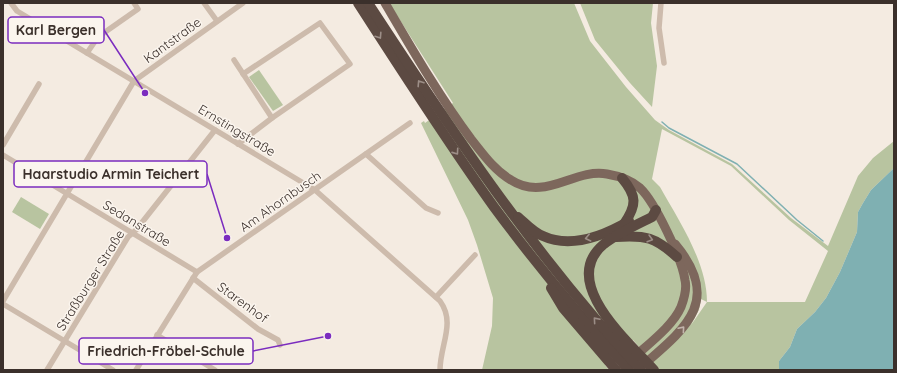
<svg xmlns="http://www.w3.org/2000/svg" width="897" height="373" viewBox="0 0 897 373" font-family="Quicksand,sans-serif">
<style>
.green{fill:#b8c4a0;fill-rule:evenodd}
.water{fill:#7fb0b2}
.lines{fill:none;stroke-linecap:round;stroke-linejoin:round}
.stream{stroke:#7fb0b2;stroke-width:1.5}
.street{stroke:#cdbbac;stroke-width:5.5}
.primary{stroke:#7d675c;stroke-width:9}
.highway{stroke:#5c4a42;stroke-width:10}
.oneway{stroke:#9c8e87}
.oneway2{stroke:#c2b5ac}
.labels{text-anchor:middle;stroke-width:3;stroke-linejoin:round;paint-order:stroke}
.street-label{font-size:13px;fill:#3b302b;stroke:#fbf5ee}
.leader{fill:none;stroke:#7b2cbf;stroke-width:1.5}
.callout-dot{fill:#7b2cbf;stroke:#fbf5ee;stroke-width:1.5}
.callout{fill:#fbf5ee;stroke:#7b2cbf;stroke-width:1.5}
.callout-label{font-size:14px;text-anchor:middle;font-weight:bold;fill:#3b302b}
</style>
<rect width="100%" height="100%" fill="#f4ebe1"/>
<g class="green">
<path d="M389,3H574L590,41L626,87L655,120L669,130L732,164L791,218L828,246L858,176L873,158L894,141V168L871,190L863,203L858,212L857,232L840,272L826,298L815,312L797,329L790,347L779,361V370H659L633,340L605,365L609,370H482L492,326L493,298L477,245L468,220L421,123L424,121L425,123L453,103ZM662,129L731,166L789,220L828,251L805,302H707C707,262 679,221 660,187L652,179ZM701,299L707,302L691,325L699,310Z"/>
<polygon points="580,3 653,3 651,23 657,66 652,107 630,83 595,40"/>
<polygon points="259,70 283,105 273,111 249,77"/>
<polygon points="21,197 49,214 40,229 12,212"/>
</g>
<polygon class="water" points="894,168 893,370 779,370 779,361 790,347 797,329 815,312 826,298 840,272 857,232 858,212 863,203 871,190"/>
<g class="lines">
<polyline class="stream" points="662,122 669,128 737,164 797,220 823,241"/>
<g class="street">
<path d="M11,3L17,11L315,190L440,301C456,323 440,345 440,370"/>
<polyline points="204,3 217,21"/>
<polyline points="661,3 659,28 664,63"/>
<polyline points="87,53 98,37 138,9 134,3"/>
<polyline points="234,60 272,118"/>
<polyline points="238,144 272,118 350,64 320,23 243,74"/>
<polyline points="3,145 39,84"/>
<polyline points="366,154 426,208 438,213"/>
<polyline points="3,155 197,272"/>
<polyline points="193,278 258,329 278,340 280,345"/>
<polyline points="436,297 475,255"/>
<polyline points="3,301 134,81 243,3"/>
<polyline points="3,304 113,370"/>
<polyline points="157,335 215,370"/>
<polyline points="47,370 128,237 136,230 215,130"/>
<polyline points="136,370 197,272 410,123"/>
</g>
<g class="primary">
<path d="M385,3C412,49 439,96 471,139C483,154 494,170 511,180C545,202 574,168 607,174C619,176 632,181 640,188C655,202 682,259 685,280C687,288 684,299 681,307C671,330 638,351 621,370"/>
<path d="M641,367C685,329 723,301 675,244"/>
</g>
<g class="highway">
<path d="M358,3C402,71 446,140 494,207C536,264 581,318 629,370"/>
<path d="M368,3C453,133 535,256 641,370"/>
<path d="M622,178C637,196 637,205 624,224"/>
<path d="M518,217C525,223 534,233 543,236C571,249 605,235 629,221"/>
<path d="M616,237C646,235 655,237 677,257"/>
<polyline points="551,288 563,308 616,370"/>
<path d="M654,370C629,342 558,282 604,244C618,233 636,225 652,217L656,210"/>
</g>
</g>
<defs><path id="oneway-chevron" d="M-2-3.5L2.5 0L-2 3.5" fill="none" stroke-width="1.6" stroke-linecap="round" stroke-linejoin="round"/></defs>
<g class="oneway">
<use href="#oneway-chevron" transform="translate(379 36) rotate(57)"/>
<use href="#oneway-chevron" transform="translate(420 83) rotate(-123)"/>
<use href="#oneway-chevron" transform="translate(456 152) rotate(55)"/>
<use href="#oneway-chevron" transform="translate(588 238) rotate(167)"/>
<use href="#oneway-chevron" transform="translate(650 239) rotate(16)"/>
<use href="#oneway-chevron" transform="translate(596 320) rotate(-131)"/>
</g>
<use class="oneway2" href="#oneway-chevron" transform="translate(682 329) rotate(-49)"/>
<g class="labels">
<g class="street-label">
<text transform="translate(172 40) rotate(-36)" y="5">Kantstraße</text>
<text transform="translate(237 130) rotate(31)" y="5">Ernstingstraße</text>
<text transform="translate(280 201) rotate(-35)" y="5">Am Ahornbusch</text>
<text transform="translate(137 223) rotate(31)" y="5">Sedanstraße</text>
<text transform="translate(90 280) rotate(-58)" y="5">Straßburger Straße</text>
<text transform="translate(243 302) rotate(36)" y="5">Starenhof</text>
</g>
</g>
<path class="leader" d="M145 93L104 30M227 238L207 174M328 336L253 351"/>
<g class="callout-dot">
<circle cx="145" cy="93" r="4"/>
<circle cx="227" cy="238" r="4"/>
<circle cx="328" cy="336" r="4"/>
</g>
<g class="callout">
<rect x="8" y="17" width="96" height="26" rx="4"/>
<rect x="14" y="161" width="193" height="26" rx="4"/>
<rect x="79" y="338" width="174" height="26" rx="4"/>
</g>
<g class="callout-label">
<text x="56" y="35">Karl Bergen</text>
<text x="111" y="179">Haarstudio Armin Teichert</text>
<text x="166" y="356">Friedrich-Fröbel-Schule</text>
</g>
<rect width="897" height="373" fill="none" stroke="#3b302b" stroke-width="8"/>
</svg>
